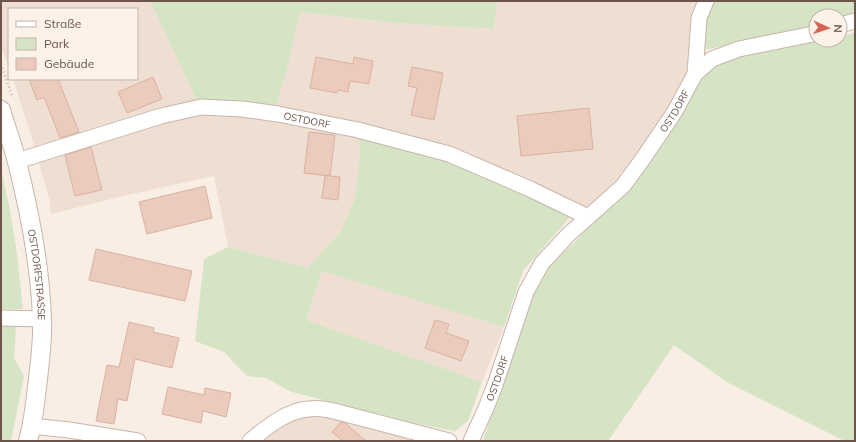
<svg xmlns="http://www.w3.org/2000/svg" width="856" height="442" viewBox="0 0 856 442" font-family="Mulish,sans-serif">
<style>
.residential{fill:#efdfd2}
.green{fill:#d4e4c4}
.building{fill:#ebcbbe;stroke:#dbb1a1}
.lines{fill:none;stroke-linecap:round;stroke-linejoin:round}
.minor-casing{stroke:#c8b5ab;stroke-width:17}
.tertiary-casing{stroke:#c8b5ab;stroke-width:20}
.path{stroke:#cfafa2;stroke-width:2.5;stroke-dasharray:1 3;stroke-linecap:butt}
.minor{stroke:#fff;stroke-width:15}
.tertiary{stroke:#fff;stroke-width:18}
.labels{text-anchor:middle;stroke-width:4;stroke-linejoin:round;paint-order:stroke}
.street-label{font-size:10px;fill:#6d554c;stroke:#fcf2e8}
</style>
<rect width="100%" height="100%" fill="#f9eee3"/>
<g class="residential">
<polygon points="1,1 150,1 198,103 241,113 358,137 360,155 355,198 341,231 308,268 228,247 214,176 119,197 51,214 49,198 32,139 13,79 137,79 137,9 9,9 9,68 1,48"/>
<polygon points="497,1 700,1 695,18 688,71 667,111 619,183 587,208 275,109 286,73 299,12 396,23 494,29"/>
<polygon points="323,270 504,327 482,382 306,320"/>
<polygon points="312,415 326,415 416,441 263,441 288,423"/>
</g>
<g class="green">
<polygon points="150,1 497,1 494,29 396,23 300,12 286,73 275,109 198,103"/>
<polygon points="713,1 855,1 855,14 848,17 840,19 840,16 816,16 816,25 752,40 703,50 707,20"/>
<polygon points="855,32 855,441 845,441 727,382 674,345 608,441 483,441 531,295 547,267 574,243 593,222 628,192 648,164 699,78 712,67 746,54 818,40 840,40 840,36 851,34"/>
<polygon points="358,137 448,160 527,194 570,217 523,271 504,327 322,271 306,320 482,382 468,421 455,431 418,424 292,392 266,378 247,376 224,352 195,341 204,259 228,247 308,268 341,231 355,198 360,155"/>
<polygon points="1,170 9,205 16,247 23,309 1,309"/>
<polygon points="1,326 16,326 14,358 24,376 11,441 1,441"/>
</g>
<g class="building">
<polygon points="316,57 353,64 354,57 373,61 369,84 350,81 348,92 338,90 337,93 310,88"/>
<polygon points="412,67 443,73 434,120 411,115 417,88 408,86"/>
<polygon points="153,77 162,99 127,113 118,92"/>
<polygon points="29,79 58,79 79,132 60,138 44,97 37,100"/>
<polygon points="589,108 593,149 521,156 517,116"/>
<polygon points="309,132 335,135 330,176 340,177 338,200 322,198 325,175 329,176 304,173"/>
<polygon points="91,147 102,190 75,196 65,155"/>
<polygon points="205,186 212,218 147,234 139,202"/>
<polygon points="96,249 192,271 185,301 89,280"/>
<polygon points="435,320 449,324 446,333 469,341 461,361 425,348"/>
<polygon points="129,322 154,328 153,332 179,338 172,368 135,359 127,401 118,399 114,424 96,421 107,365 119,367"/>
<polygon points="168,387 204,395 205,388 231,393 226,417 203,411 201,423 162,414"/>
<polygon points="341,422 345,423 366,441 343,441 332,432"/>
</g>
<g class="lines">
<g class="minor-casing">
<g id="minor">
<polyline points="840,25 855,21"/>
<polyline points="695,74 712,59 739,49 808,35 816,33"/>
<path id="s1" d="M17,161L161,116L201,107L242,109L278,114L358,130L449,154L530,189L588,217"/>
<polyline points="1,318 42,319"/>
<polyline points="32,426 69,430 138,441"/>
<path d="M250,441C267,427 286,411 308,409C325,407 341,413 357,417C388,425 419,433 449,441"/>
<path id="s2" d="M471,441L486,408L495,385L526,292L542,263L569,234L623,186L642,160L674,113L695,74L699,18L706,1"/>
</g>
</g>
<g class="tertiary-casing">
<g id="tertiary">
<path id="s3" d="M1,110C6,128 13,145 17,162C30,213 40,266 42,318C43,341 40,364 37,387C35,406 33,423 28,441"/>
</g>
</g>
<polyline class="path" points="1,64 12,96"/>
<use href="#minor" class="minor"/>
<use href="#tertiary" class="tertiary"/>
</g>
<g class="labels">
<g class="street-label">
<text dy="4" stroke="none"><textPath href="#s2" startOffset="395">OSTDORF</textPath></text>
<text dy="4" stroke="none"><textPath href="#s1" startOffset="299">OSTDORF</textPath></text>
<text dy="4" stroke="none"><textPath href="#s3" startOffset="169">OSTDORFSTRASSE</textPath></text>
<text dy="4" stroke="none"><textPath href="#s2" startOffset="68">OSTDORF</textPath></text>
</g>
</g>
<rect width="856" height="442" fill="none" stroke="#6d554c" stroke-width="4"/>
<rect x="8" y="8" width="130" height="72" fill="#fcf2e8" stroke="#c3b3aa"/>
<rect x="16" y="21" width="20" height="6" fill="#ffffff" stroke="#c3b3aa"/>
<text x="44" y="28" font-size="12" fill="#6d554c">Straße</text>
<rect x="16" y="38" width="20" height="12" fill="#d4e4c4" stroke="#c3b3aa"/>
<text x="44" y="48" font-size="12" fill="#6d554c">Park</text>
<rect x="16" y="58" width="20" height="12" fill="#ebcbbe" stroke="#c3b3aa"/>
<text x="44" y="68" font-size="12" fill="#6d554c">Gebäude</text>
<g transform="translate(828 28) rotate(93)"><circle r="19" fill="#fcf2e8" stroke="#c3b3aa"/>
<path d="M0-3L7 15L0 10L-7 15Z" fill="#d46657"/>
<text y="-6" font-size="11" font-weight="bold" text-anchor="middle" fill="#6d554c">N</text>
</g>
</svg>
